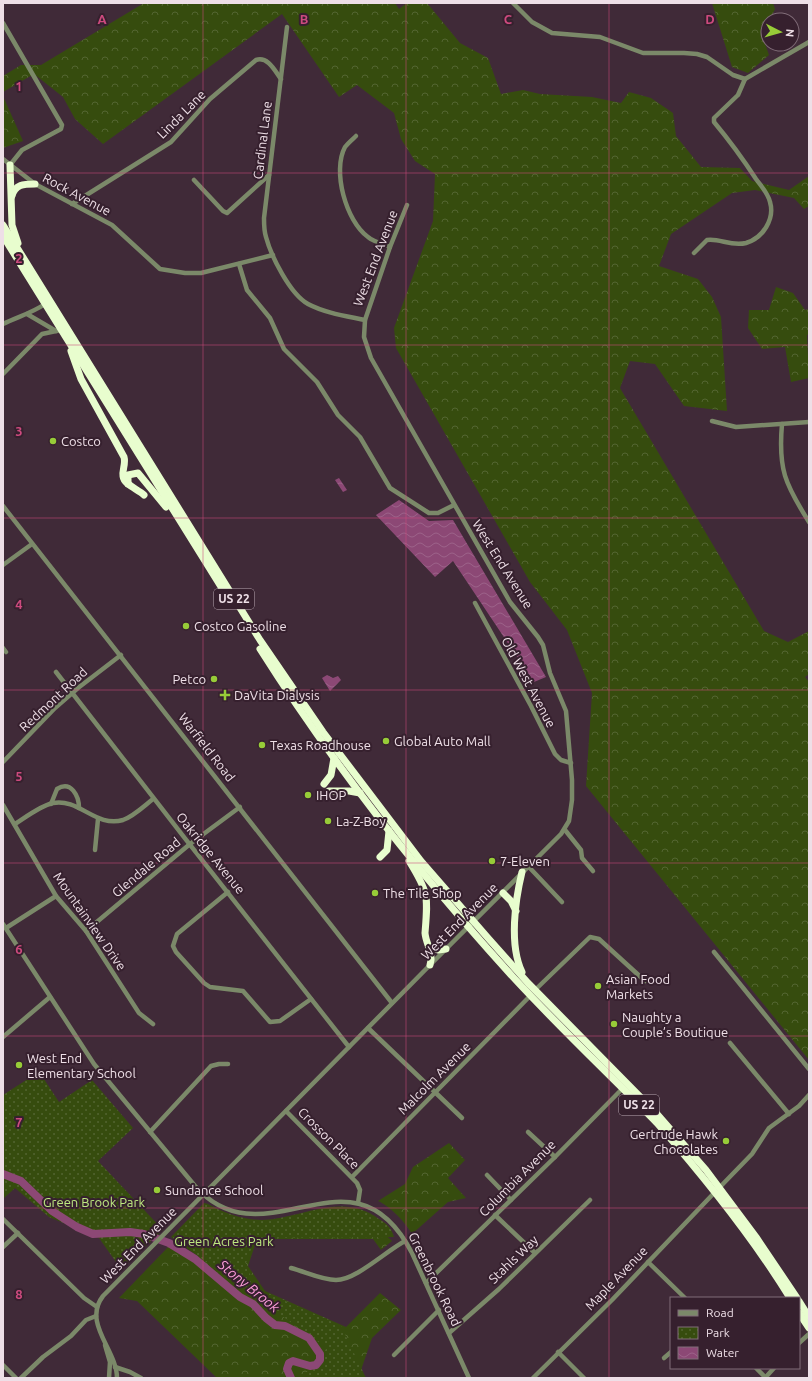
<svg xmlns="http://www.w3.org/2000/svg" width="812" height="1381" viewBox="0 0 812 1381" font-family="Ubuntu,sans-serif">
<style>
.forest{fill:url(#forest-crowns)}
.park{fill:url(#park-dots)}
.water{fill:url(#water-waves)}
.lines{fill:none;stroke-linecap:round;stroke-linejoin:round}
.river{stroke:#8c4875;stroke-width:8}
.minor{stroke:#7b8969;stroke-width:4.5}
.highway{stroke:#e8fdce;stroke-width:7}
.grid{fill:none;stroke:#cd4a7e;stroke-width:1;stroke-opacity:0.55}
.poi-dot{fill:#97cc38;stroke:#36202e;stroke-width:1.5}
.labels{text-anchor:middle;stroke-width:4;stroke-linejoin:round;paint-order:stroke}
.shield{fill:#36202e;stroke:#b7a6b0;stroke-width:1}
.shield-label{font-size:12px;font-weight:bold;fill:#eedfe7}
.street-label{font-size:13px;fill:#eedfe7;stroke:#36202e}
.poi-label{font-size:13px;fill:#eedfe7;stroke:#36202e;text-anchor:start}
.park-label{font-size:13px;fill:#bde880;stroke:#36202e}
.water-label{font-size:14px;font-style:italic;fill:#fe9cdb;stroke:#36202e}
.grid-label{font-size:13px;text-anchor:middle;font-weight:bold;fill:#cd4a7e;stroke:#36202e;stroke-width:4;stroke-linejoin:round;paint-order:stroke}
</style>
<defs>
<pattern id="forest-crowns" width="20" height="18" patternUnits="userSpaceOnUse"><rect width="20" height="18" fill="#364c0e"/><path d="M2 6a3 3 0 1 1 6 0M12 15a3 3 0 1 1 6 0" fill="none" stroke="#536531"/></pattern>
<pattern id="park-dots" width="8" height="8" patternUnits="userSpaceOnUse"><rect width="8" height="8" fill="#364c0e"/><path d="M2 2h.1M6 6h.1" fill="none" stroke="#536531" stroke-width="1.8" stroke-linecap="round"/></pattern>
<pattern id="water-waves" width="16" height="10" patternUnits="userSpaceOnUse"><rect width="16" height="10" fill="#8c4875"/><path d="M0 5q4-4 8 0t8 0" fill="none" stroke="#9c6289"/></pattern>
</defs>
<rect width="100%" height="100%" fill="#402a38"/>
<g class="forest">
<polygon points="144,3 395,3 399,9 407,3 427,3 460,43 488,58 501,94 523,90 540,94 592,97 621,103 629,92 651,98 673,113 676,136 701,167 740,168 752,181 789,190 809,176 809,206 804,209 794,198 755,190 732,193 671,234 659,266 698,279 712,297 721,317 727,411 684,406 655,364 630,361 620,388 764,631 788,642 809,631 809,674 805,677 809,682 809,1060 586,786 592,693 567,630 530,582 396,348 394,328 433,221 435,174 415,161 401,139 394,113 357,85 339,97 282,14 103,144 75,119 63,97 34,74 3,92 3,76 21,65 41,65"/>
<polygon points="712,3 773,3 775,9 762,35 769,55 748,73 732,67"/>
<polygon points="3,96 23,141 3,148"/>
<polygon points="776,287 793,293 805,310 809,309 809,334 807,335 809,378 791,382 785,347 762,349 748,328 749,310 769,310"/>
<path d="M449,1143L465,1160L448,1178L466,1198L448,1202L412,1234C406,1223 390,1206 378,1201L405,1184L413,1167Z"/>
<polygon points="372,1222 392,1241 381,1250 373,1239 257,1239 248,1266 265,1291 346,1327 380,1293 401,1310 372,1338 361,1370 365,1378 217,1378 137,1301 119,1298 171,1244 198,1259 225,1224"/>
</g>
<g class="park">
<polygon points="34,1075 42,1076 59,1102 92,1080 133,1128 98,1161 163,1230 121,1269 99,1238 49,1217 15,1188 3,1199 3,1095"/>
<path d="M204,1203C210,1204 215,1208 220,1210C233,1216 248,1220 262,1220C302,1219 341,1191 379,1219C387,1224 391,1227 394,1237L255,1238L245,1266L259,1289L341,1326L366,1378H302L327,1348L171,1237Z"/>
</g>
<g class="water">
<polygon points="339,478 347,490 343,492 335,480"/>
<polygon points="399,500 429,521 453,520 546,677 534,682 453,561 435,577 376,515"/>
<polygon points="327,675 333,678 338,676 341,680 330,691 322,678"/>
</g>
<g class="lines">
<polyline class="river" points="3,1174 21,1181 52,1211 77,1227 93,1234 130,1232 144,1234 169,1243 195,1259 240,1297 253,1304 266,1318 275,1325 285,1326 309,1338 320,1354 320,1360 316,1365 310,1366 293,1361 289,1363 287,1369 291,1378"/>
<g class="minor">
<polyline points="513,3 532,22 552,33 600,37 643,53 684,53 697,54 707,57 733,75 745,79"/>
<polyline points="3,23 62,125 61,129 22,150 10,165"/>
<path d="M287,27L264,218C264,225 264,231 266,237C271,256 290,294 308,304C325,313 346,316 365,320"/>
<path d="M356,136C353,139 348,143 345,147C332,171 346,221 368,237C374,242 383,244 390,247"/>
<polyline points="3,159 35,184 112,225 160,269 185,273 201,273 273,255"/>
<polyline points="194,180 223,211 227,213 269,175"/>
<path d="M72,204L171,142L210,99L256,60C268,56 275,71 281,79"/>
<path d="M694,253L707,240C720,238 731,247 746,243C763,238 775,219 770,202C768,193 761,186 756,179C743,159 729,140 714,122V118L738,95L745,79L809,42"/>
<polyline points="239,264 247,290 270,318 284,349 317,382 338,415 360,437 390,488 429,513 438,513 454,505"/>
<polyline points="27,314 56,331"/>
<path d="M3,324C17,317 32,313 45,304"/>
<polyline points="3,374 42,334 61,330"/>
<polyline points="712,421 736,427 809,422"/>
<path d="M782,424C778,469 785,484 809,522"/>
<polyline points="3,506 392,1003"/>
<polyline points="3,565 32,544"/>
<polyline points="475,603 531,706 555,754 561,760 571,763"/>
<polyline points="3,648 6,652"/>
<path d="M56,672C153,798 250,922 349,1047"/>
<polyline points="3,762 55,708 78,688 121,655"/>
<path d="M51,804L57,789C71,780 79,796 79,808"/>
<polyline points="3,805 56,896 86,931 139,1013 153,1024"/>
<path d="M15,824C26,817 40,806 53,803C79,798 96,828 123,820C134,816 144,806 153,799"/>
<polyline points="565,830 581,850 582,858 593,871"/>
<polyline points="95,850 98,819"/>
<polyline points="528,866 562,902"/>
<polyline points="228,892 177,934 173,946 176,952 204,983 210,987 243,991 270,1022 280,1021 311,999"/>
<path d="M3,924L94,1064L195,1186C266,1266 352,1137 412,1253L469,1378"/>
<polyline points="6,928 56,896"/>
<polyline points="86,931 190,844 240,807"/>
<polyline points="714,952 809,1069"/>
<polyline points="535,990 590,937 599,939 645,981"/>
<polyline points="368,1028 462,1118"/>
<polyline points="3,1037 50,997"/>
<polyline points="730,1043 789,1114"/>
<polyline points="286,1111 357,1183 360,1190 358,1203"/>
<polyline points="150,1132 211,1066 219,1064 228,1064"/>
<polyline points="528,1132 555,1157"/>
<polyline points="487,1175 511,1200"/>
<polyline points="352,1177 531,995"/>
<polyline points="719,1188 752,1154 769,1128 799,1106 809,1095"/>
<polyline points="495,1215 535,1253"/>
<polyline points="3,1219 84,1298 97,1307"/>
<polyline points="3,1247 18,1233"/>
<polyline points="648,1262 685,1298"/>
<path d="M291,1268C306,1272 322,1280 336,1280C356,1280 386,1251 405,1241"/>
<polyline points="426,1283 555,1157 623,1088"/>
<polyline points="449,1333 499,1289 590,1200"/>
<polyline points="799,1343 809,1334"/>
<polyline points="105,1345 110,1362 109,1378"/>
<polyline points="558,1352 584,1378"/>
<polyline points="394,1355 439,1310"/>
<polyline points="664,1358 671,1352"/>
<polyline points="3,1365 16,1378"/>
<polyline points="115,1367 130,1372 141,1378"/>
<polyline points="756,1368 766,1378"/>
<polyline points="21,1378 43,1357 71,1336 86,1320 96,1316"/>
<path d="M117,1378C117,1350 82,1323 103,1296L430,965L561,834L569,821L572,800V780L566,711L550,673L543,645L538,637L510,602L371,358L364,337L365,320L390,247L407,205"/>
<polyline points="533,1378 612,1300 715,1192"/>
<polyline points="765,1378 774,1368"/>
</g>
<g class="highway">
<polyline points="10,165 12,225 18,243"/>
<path d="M12,196C15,184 24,184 35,184"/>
<polyline points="3,225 260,640 323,732 421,861 488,938 528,983 657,1114 706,1170 756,1237 797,1298"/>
<polyline points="3,236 228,598"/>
<path d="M71,351L81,379L124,457C126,464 122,470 123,476C124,485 138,489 144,495"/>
<polyline points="128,484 128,475 138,473 166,507"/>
<path d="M260,649C334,766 420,875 513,977C559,1027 609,1074 657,1123C705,1178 752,1236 790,1298"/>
<polyline points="324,784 331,775 334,758"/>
<polyline points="329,791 349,791 360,793"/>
<polyline points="380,857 387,850 389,831"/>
<path d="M409,861C429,893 428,896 425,933C426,945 434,952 430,965"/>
<path d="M522,872C515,901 509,945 522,972"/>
<polyline points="503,893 511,901 516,911"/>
<polyline points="430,947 438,950 446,949"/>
<polyline points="799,1301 809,1317"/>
<polyline points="799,1313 809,1328"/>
</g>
</g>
<path class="grid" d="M203,3V1378M406,3V1378M609,3V1378M3,173H809M3,345H809M3,518H809M3,690H809M3,863H809M3,1036H809M3,1208H809"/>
<g class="poi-dot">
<circle cx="53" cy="441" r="4"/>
<circle cx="186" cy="626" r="4"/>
<circle cx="214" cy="679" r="4"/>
<path d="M223 689h4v4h4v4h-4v4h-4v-4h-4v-4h4z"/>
<circle cx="386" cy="741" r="4"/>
<circle cx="262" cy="745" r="4"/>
<circle cx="308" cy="795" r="4"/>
<circle cx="328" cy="821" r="4"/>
<circle cx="492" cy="861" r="4"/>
<circle cx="375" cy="893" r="4"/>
<circle cx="598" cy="986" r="4"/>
<circle cx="614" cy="1024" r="4"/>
<circle cx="19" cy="1065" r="4"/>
<circle cx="726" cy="1141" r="4"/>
<circle cx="157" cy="1190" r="4"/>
</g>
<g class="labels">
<g class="shield">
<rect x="214" y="589" width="40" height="20" rx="3"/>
<rect x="619" y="1095" width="40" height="20" rx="3"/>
</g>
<g class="shield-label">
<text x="234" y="603">US 22</text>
<text x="639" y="1109">US 22</text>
</g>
<g class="street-label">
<text transform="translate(181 114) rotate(-45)" y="5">Linda Lane</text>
<text transform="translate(262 140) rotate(-83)" y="5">Cardinal Lane</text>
<text transform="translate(77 194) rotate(28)" y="5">Rock Avenue</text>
<text transform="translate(375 258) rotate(-69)" y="5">West End Avenue</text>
<text transform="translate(503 564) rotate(58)" y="5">West End Avenue</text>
<text transform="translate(529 682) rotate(62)" y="5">Old West Avenue</text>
<text transform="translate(53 699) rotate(-43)" y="5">Redmont Road</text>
<text transform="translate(207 747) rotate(52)" y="5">Warfield Road</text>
<text transform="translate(211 853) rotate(51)" y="5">Oakridge Avenue</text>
<text transform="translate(146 867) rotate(-40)" y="5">Glendale Road</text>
<text transform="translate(90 921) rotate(55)" y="5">Mountainview Drive</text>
<text transform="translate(459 921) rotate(-45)" y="5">West End Avenue</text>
<text transform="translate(434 1078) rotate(-45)" y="5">Malcolm Avenue</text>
<text transform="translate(329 1138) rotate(45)" y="5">Crosson Place</text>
<text transform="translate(517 1178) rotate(-45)" y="5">Columbia Avenue</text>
<text transform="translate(138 1245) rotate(-45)" y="5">West End Avenue</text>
<text transform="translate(513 1259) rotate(-44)" y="5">Stahls Way</text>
<text transform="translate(616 1278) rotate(-46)" y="5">Maple Avenue</text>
<text transform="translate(435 1279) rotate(64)" y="5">Greenbrook Road</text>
</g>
<g class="poi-label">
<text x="61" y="446">Costco</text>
<text x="194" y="631">Costco Gasoline</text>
<text x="206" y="684" text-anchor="end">Petco</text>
<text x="234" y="700">DaVita Dialysis</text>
<text x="394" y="746">Global Auto Mall</text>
<text x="270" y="750">Texas Roadhouse</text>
<text x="316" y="800">IHOP</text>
<text x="336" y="826">La-Z-Boy</text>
<text x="500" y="866">7-Eleven</text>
<text x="383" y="898">The Tile Shop</text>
<text x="606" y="984">Asian Food<tspan x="606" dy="15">Markets</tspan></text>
<text x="622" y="1022">Naughty a<tspan x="622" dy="15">Couple’s Boutique</tspan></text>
<text x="27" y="1063">West End<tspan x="27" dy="15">Elementary School</tspan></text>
<text x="718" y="1139" text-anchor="end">Gertrude Hawk<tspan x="718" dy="15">Chocolates</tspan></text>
<text x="165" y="1195">Sundance School</text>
</g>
<g class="park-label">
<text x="94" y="1207">Green Brook Park</text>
<text x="224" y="1246">Green Acres Park</text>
</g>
<g class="water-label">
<text transform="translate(249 1286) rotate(39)" y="5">Stony Brook</text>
</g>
</g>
<g class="grid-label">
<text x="102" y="24">A</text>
<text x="304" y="24">B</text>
<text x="508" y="24">C</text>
<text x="710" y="24">D</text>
<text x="19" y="91">1</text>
<text x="19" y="263">2</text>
<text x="19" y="436">3</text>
<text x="19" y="609">4</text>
<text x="19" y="781">5</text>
<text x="19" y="954">6</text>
<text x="19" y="1127">7</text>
<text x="19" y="1299">8</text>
</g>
<rect width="812" height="1381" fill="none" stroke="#eedfe7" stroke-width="8"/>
<rect x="670" y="1297" width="130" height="72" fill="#36202e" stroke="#806c78"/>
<rect x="678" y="1310" width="20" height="6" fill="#7b8969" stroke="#806c78"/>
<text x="706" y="1317" font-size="12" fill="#eedfe7">Road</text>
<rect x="678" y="1327" width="20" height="12" fill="url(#park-dots)" stroke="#806c78"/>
<text x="706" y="1337" font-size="12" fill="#eedfe7">Park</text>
<rect x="678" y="1347" width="20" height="12" fill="url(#water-waves)" stroke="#806c78"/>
<text x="706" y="1357" font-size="12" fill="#eedfe7">Water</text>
<g transform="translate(780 32) rotate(96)"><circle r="19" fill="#36202e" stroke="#806c78"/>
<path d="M0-3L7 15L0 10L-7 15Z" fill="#97cc38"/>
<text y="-6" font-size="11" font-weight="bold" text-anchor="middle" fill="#eedfe7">N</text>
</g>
</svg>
